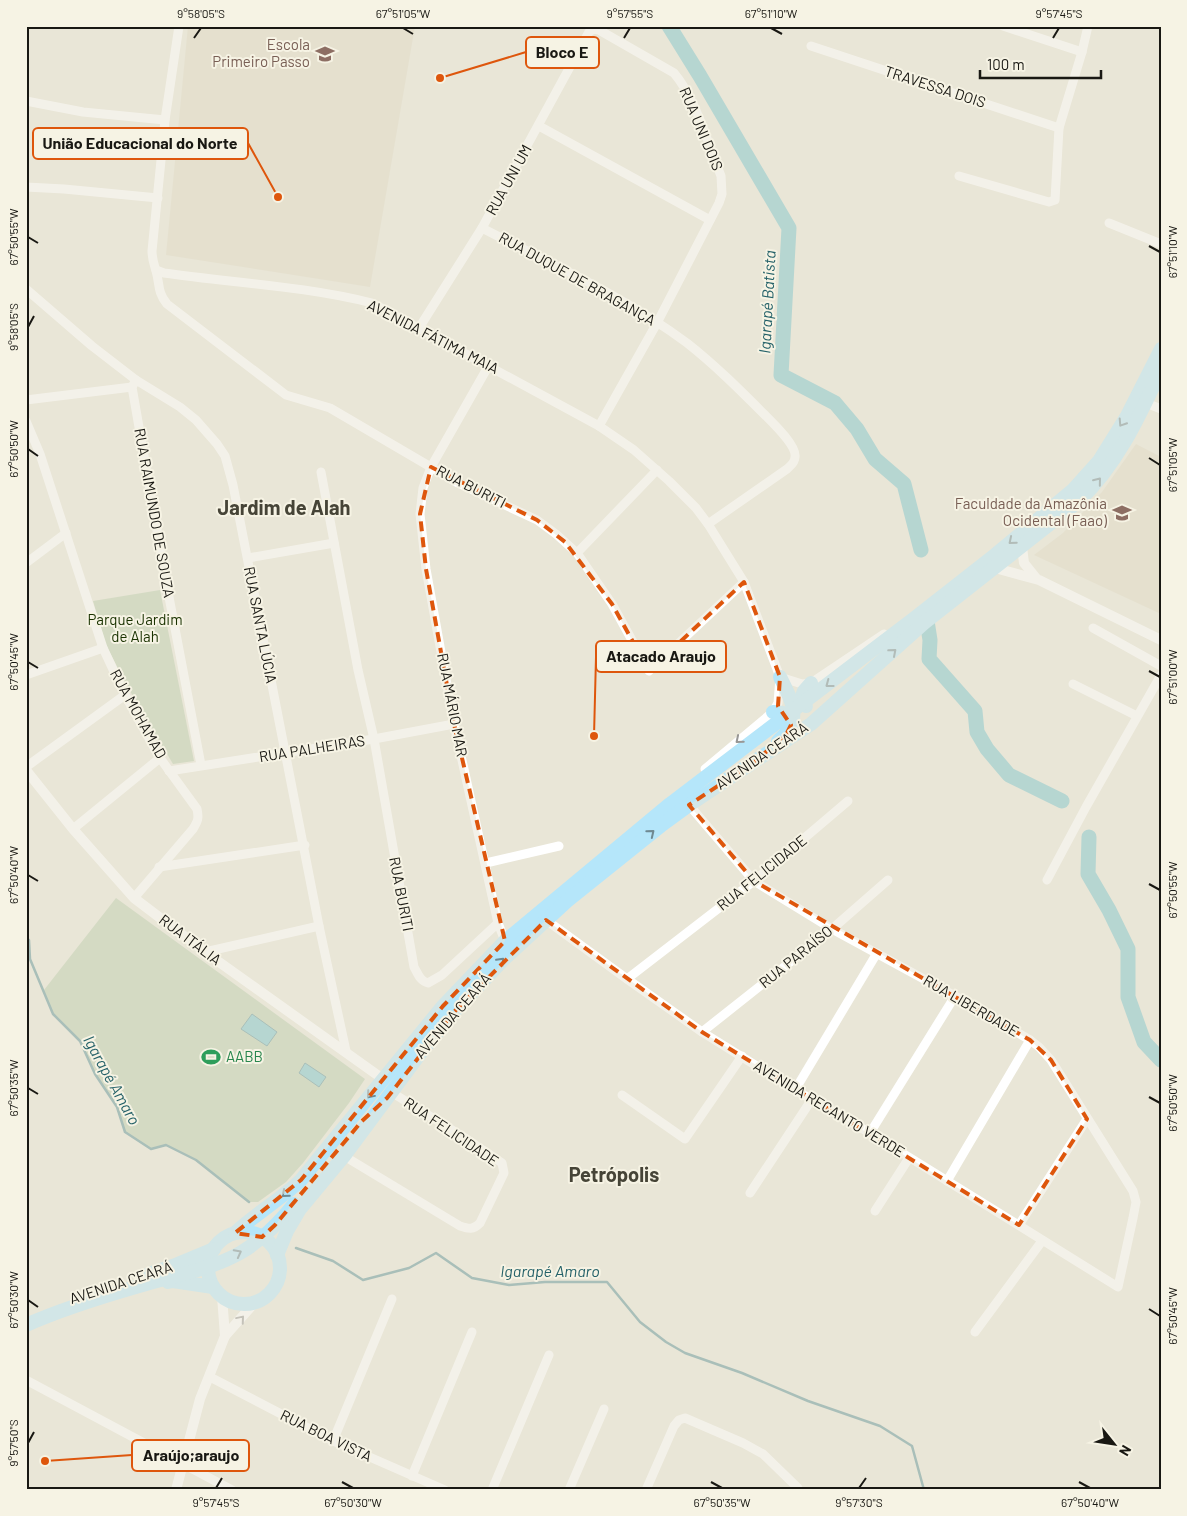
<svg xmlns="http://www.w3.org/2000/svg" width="1187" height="1516" viewBox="0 0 1187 1516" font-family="Barlow,sans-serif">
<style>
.built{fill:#dfdac4}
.green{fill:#bacdac}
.water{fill:#79c3cb;stroke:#5c9094}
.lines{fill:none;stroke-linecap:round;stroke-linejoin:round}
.stream{stroke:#5c9094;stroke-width:2.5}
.river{stroke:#79c3cb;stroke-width:15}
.minor{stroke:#fff;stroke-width:9}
.tertiary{stroke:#fff;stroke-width:10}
.primary{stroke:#b5e6fa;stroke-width:14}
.oneway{stroke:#6f8992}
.oneway2{stroke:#989795}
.marked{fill:none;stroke:#de560c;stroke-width:4;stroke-dasharray:10 6;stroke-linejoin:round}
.ticks{fill:none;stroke:#191813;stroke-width:2}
.labels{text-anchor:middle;stroke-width:4;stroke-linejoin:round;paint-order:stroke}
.education-label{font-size:15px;fill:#785e54;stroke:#f6f3e4;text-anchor:end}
.street-label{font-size:15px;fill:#191813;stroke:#f6f3e4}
.park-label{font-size:15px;fill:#193200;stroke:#f6f3e4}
.leisure-label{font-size:15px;fill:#27864d;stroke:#f6f3e4;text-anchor:start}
.water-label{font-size:16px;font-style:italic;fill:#246168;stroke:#f6f3e4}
.district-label{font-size:20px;font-weight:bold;fill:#464437;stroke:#f6f3e4}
.leader{fill:none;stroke:#de560c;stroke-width:2}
.callout-dot{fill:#de560c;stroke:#f6f3e4;stroke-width:2}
.callout{fill:#f6f3e4;stroke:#de560c;stroke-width:2}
.callout-label{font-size:16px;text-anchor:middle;font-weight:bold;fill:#191813}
.neatline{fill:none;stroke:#191813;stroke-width:2}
.ticks-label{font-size:12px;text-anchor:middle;fill:#191813}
</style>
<rect width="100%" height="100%" fill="#e9e6d7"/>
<g class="built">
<polygon points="188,26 415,26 370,287 166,255"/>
<polygon points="1136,444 1161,457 1161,614 1034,555 1063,533 1102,492"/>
</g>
<g class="green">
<polygon points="160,590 194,761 173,764 127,686 106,645 93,601"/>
<polygon points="116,898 365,1079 349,1103 303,1163 286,1182 258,1202 249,1202 196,1160 166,1145 151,1149 125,1132 117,1107 95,1074 80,1041 53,1014 44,990"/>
</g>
<g class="water">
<polygon points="252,1014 277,1032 267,1046 241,1029"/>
<polygon points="305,1063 326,1077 319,1087 299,1073"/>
</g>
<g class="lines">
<g class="stream">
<polyline points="26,938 29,940 30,959 53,1014 80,1041 95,1074 117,1107 125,1132 151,1149 166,1145 196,1160 249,1202"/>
<polyline points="296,1248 333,1261 363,1280 409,1268 436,1253 472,1278 509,1285 545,1282 607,1282 640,1322 666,1342 685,1353 742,1373 808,1401 880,1426 912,1446 924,1490"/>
</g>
<g class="river">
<polyline points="669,26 700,76 789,228 781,375 835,403 857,429 875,459 904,484 921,550"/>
<polyline points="927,621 930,640 929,659 975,711 977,732 987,749 1009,775 1062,801"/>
<polyline points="1089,837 1088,874 1109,910 1128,949 1128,997 1144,1042 1161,1060"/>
</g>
<g class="minor">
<path d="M179,26L165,120L152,251C152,259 154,264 156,271C160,284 157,292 167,304L286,395L330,408L458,483L537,520L556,534L577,553L612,604L649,671L744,582"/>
<polyline points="1003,26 1082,52"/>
<polyline points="811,46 1059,128"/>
<polyline points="26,101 83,112 165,120"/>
<polyline points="539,126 710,220"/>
<polyline points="959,176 1049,202 1055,200 1059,128 1082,52 1088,26"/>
<polyline points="26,187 64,189 158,198"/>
<polyline points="1109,223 1161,244"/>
<path d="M482,228C551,264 624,296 687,343C715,365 740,390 765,415C773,423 797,446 795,457C795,463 790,466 787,469L708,524"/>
<path d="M156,270L164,273C233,283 305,286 372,303L599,426L634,450L669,481L696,508L708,524L744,582L780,677L778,703L773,712L705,769"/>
<polyline points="26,289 92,346 136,380 180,407 196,420 217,444 225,456 233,485 319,926 346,1051"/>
<path d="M419,328L482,228L589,32L594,29L599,30L674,73C696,99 708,144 721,176L722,194L719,203L657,323L599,426"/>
<polyline points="489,365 431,467 423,488 420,514 426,569 454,724 498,923 505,941"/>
<polyline points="136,380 132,387 165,576 201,765"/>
<polyline points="26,400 132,387"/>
<polyline points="1146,403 1161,409"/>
<path d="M26,421L40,454L103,648L125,695L160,758L197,809C199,818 198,821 193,829L134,898"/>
<path d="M321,472L358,670L374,739L414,967C418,974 420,981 428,983L442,975L498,923"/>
<polyline points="577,553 657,470"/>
<polyline points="248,558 334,543"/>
<polyline points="26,563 66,533"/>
<polyline points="1093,628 1161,666"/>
<polyline points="26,675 103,648"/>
<polyline points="780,677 802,684 811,683 884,634"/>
<polyline points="1073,684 1137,716"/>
<polyline points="26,767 125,695"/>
<polyline points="169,771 374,739 454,724"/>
<polyline points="73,829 160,758"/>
<polyline points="486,863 559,846"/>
<polyline points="159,867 305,845"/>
<polyline points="1047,880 1086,807 1161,675"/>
<polyline points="546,920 627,979 702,1032 795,1090 870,1133 1118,1287 1133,1218 1136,1202 1133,1191 1051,1060 1039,1047 1030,1040 955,996 832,929 754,881 689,805"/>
<polyline points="205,952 319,926"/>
<polyline points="627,979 754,881 848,801"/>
<polyline points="702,1032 832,929 888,880"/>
<polyline points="795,1090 877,953"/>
<polyline points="622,1095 685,1139 742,1056"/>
<polyline points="870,1133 955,996"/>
<path d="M344,1156L460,1226C469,1229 473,1230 480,1223L504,1173L502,1163L462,1136L391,1092"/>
<polyline points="947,1181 1030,1040"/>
<polyline points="750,1193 812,1099"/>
<polyline points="875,1211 909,1158"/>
<polyline points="1019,1225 1087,1119"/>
<polyline points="975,1332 1042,1241"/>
<polyline points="210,1377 333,1441 445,1490"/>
<polyline points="26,1380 232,1490"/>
<polyline points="333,1441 392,1299"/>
<polyline points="412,1476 472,1332"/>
<polyline points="492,1490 549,1355"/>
<polyline points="569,1490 604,1409"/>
<polyline points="646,1490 674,1426 679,1420 685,1418 743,1443 763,1454 798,1488"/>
</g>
<g class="tertiary">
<polyline points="1022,547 1024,563 1036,578"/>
<polyline points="995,568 1039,580 1161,640"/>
<polyline points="26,770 73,829 134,898 205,952 383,1079"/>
<polyline points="222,1296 225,1336"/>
<polyline points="176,1490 200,1399 225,1336 256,1301"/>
</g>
<g class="primary">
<polyline points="806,706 801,699 804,691 811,683"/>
<polyline points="773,712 783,713 789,722"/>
<path d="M778,741C803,719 793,703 780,677"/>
<circle cx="244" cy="1268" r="36"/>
<path d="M235,1233C255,1214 280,1200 301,1180L443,1006L505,941L670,804L912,620L995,555L1073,490L1099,461L1127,416L1161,349"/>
<path d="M277,1255L287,1231L300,1209L344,1156L422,1051L454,1012L504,959L567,901L663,824L689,805L811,724L924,623L1079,501C1117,465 1139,417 1161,370"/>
<polyline points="149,1274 173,1266 214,1249"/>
<polyline points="168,1282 173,1281 213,1287"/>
<path d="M26,1325C62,1309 101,1297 139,1286C172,1276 210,1270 240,1253C262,1240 279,1223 294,1204"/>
</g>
</g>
<defs><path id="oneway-chevron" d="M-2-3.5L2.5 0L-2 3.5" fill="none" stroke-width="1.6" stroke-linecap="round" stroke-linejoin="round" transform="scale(1.25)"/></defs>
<g class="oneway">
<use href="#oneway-chevron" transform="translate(1122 423) rotate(123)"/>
<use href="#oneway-chevron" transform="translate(1098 481) rotate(-51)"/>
<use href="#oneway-chevron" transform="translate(1012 541) rotate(140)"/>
<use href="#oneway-chevron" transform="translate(893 652) rotate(-41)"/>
<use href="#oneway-chevron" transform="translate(829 684) rotate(143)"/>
<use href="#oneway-chevron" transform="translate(651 833) rotate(-39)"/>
<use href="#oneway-chevron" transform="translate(501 961) rotate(-46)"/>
<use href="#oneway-chevron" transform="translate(370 1095) rotate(130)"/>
<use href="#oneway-chevron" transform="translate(285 1194) rotate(140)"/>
<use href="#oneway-chevron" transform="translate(238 1253) rotate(-28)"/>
</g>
<g class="oneway2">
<use href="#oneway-chevron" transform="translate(739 740) rotate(140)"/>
<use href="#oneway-chevron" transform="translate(241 1319) rotate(-50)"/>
</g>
<path d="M0 0H1187V1516H0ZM431,467L537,520L565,542L612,604L649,671L744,582L780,677L778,706L791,725L787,733L757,760L689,805L754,881L1030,1040L1051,1060L1087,1119L1019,1225L702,1032L546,920L454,1012L387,1098L362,1121L275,1225L262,1237L235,1233L301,1180L443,1006L505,941L454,724L426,569L420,514Z" fill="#e9e6d7" fill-opacity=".55" fill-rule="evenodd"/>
<path class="marked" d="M431,467L537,520L565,542L612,604L649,671L744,582L780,677L778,706L791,725L787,733L757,760L689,805L754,881L1030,1040L1051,1060L1087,1119L1019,1225L702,1032L546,920L454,1012L387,1098L362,1121L275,1225L262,1237L235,1233L301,1180L443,1006L505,941L454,724L426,569L420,514Z"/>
<path class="ticks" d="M403,28L413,34M771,28L782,34M194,38L201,28M624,38L630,28M1053,38L1059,28M28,237L38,243M1149,246L1160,252M28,327L34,316M28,449L38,456M1149,458L1160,465M28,662L38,668M1149,671L1160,677M28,875L38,881M1149,884L1160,890M28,1088L38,1094M1149,1097L1160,1103M28,1300L38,1307M1149,1309L1160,1316M28,1443L34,1432M342,1482L353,1488M711,1482L722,1488M1079,1482L1090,1488M216,1488L222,1478M859,1488L866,1478"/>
<defs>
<g id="school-bare" transform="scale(1.5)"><path d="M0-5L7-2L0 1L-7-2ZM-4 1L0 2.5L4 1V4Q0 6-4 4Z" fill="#8d6e63" stroke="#f6f3e4" stroke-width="2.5" paint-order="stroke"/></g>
<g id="university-bare" transform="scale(1.5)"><path d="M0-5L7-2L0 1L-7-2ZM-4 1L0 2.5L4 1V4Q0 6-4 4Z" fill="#8d6e63" stroke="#f6f3e4" stroke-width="2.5" paint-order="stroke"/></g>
<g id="stadium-bare" transform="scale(1.5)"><path d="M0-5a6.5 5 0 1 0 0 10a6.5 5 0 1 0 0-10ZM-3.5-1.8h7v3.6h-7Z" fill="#2e9e5b" stroke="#f6f3e4" stroke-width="2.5" paint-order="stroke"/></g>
</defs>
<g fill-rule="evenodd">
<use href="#school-bare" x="325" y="54"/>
<use href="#university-bare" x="1122" y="513"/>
<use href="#stadium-bare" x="211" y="1057"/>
</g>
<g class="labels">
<g class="education-label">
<text x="310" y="50">Escola<tspan x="310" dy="17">Primeiro Passo</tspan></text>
<text x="1107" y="509">Faculdade da Amazônia<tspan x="1107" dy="17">Ocidental (Faao)</tspan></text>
</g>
<g class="street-label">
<text transform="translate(935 87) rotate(18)" y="5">TRAVESSA DOIS</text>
<text transform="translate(701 129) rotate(67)" y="5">RUA UNI DOIS</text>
<text transform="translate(509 180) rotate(-61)" y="5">RUA UNI UM</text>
<text transform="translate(577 279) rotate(29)" y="5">RUA DUQUE DE BRAGANÇA</text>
<text transform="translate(433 337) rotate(27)" y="5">AVENIDA FÁTIMA MAIA</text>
<text transform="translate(471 487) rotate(27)" y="5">RUA BURITI</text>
<text transform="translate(154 513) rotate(80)" y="5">RUA RAIMUNDO DE SOUZA</text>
<text transform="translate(260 625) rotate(79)" y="5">RUA SANTA LÚCIA</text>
<text transform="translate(452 705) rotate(79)" y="5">RUA MÁRIO MAR</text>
<text transform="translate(138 714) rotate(61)" y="5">RUA MOHAMAD</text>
<text transform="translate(312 749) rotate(-9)" y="5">RUA PALHEIRAS</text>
<text transform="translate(762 756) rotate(-34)" y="5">AVENIDA CEARÁ</text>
<text transform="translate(762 873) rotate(-39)" y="5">RUA FELICIDADE</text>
<text transform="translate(401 894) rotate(79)" y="5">RUA BURITI</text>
<text transform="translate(190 940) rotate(37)" y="5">RUA ITÁLIA</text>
<text transform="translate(796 957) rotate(-39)" y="5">RUA PARAÍSO</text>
<text transform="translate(971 1006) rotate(30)" y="5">RUA LIBERDADE</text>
<text transform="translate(453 1016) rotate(-49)" y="5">AVENIDA CEARÁ</text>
<text transform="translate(829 1109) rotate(31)" y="5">AVENIDA RECANTO VERDE</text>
<text transform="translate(451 1132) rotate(34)" y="5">RUA FELICIDADE</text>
<text transform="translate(121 1283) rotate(-18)" y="5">AVENIDA CEARÁ</text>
<text transform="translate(326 1436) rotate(26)" y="5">RUA BOA VISTA</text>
</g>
<g class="park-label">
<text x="135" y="625">Parque Jardim<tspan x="135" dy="17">de Alah</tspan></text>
</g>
<g class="leisure-label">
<text x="226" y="1062">AABB</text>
</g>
<g class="water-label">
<text transform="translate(767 302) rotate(-87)" y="6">Igarapé Batista</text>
<text transform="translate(112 1080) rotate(61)" y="6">Igarapé Amaro</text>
<text x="550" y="1277">Igarapé Amaro</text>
</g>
<g class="district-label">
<text x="284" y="515">Jardim de Alah</text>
<text x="614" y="1182">Petrópolis</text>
</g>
</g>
<path class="leader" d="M440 78L526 52M278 197L248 143M594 736L596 657M45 1461L132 1455"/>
<g class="callout-dot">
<circle cx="440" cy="78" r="5"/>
<circle cx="278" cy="197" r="5"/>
<circle cx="594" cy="736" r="5"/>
<circle cx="45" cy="1461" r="5"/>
</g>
<g class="callout">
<rect x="526" y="37" width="73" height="31" rx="5"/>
<rect x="33" y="128" width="215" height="31" rx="5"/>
<rect x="596" y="641" width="130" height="31" rx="5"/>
<rect x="132" y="1440" width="117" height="31" rx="5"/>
</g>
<g class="callout-label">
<text x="562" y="58">Bloco E</text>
<text x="140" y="149">União Educacional do Norte</text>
<text x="661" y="662">Atacado Araujo</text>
<text x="191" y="1461">Araújo;araujo</text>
</g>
<rect width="1187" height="1516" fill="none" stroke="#f6f3e4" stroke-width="55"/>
<g transform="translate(1114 1444) rotate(120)" stroke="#f6f3e4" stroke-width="4" paint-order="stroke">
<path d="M0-4L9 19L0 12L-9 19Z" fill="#191813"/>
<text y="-8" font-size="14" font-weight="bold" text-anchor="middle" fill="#191813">N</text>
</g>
<path d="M980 70v8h121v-8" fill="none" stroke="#191813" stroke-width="2.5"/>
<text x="987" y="70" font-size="15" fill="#191813" stroke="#f6f3e4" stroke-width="4" paint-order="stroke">100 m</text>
<rect x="28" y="28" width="1132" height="1460" class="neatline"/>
<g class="ticks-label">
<text x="201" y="18">9°58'05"S</text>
<text x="403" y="18">67°51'05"W</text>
<text x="630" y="18">9°57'55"S</text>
<text x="771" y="18">67°51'10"W</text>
<text x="1059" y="18">9°57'45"S</text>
<text transform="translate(14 237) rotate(-90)" y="4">67°50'55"W</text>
<text transform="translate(1173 252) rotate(-90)" y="4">67°51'10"W</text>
<text transform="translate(14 327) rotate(-90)" y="4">9°58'05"S</text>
<text transform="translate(14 449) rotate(-90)" y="4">67°50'50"W</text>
<text transform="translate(1173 465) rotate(-90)" y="4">67°51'05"W</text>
<text transform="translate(14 662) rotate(-90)" y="4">67°50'45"W</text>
<text transform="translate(1173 677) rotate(-90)" y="4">67°51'00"W</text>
<text transform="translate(14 875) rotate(-90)" y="4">67°50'40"W</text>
<text transform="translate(1173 890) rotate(-90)" y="4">67°50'55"W</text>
<text transform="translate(14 1088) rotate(-90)" y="4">67°50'35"W</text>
<text transform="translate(1173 1103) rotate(-90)" y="4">67°50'50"W</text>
<text transform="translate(14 1300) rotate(-90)" y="4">67°50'30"W</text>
<text transform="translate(1173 1316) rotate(-90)" y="4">67°50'45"W</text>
<text transform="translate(14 1443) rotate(-90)" y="4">9°57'50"S</text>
<text x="216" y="1507">9°57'45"S</text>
<text x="353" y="1507">67°50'30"W</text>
<text x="722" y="1507">67°50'35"W</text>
<text x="859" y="1507">9°57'30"S</text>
<text x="1090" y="1507">67°50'40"W</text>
</g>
</svg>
